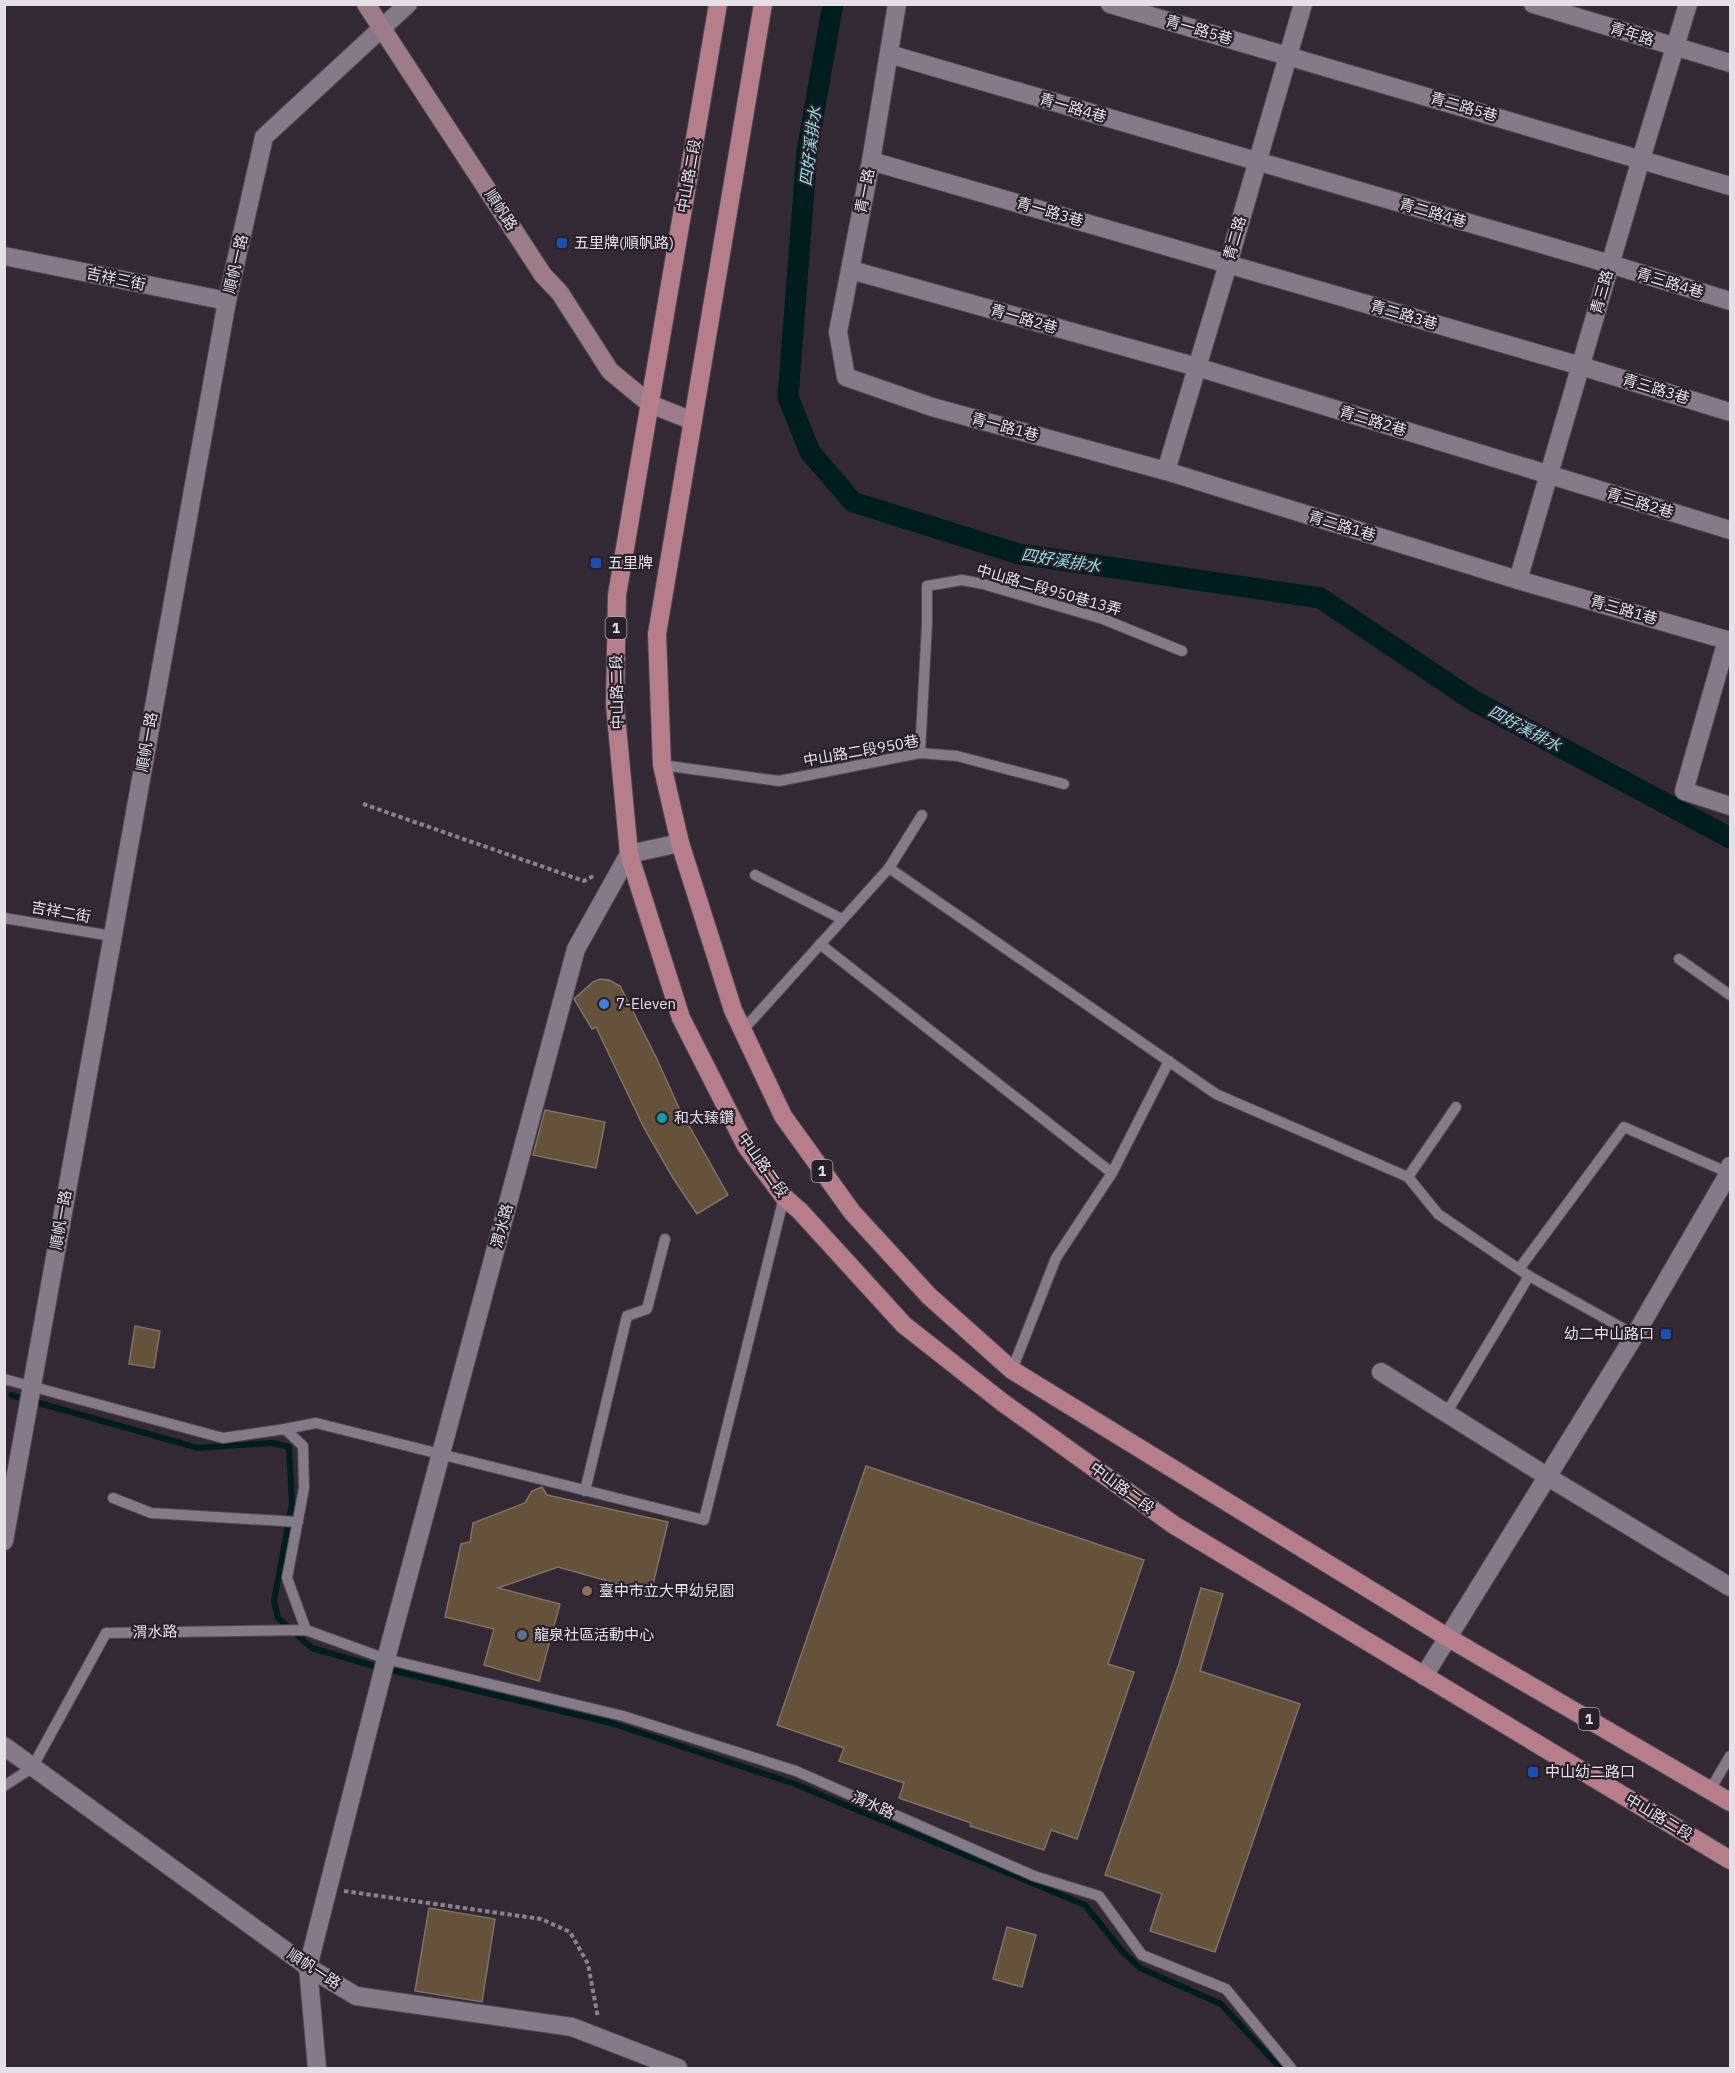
<svg xmlns="http://www.w3.org/2000/svg" width="1735" height="2073" viewBox="0 0 1735 2073" font-family="'IBM Plex Sans','Noto Sans TC',sans-serif">
<style>
.lines{fill:none;stroke-linecap:round;stroke-linejoin:round}
.stream{stroke:#001d1e;stroke-width:6}
.canal{stroke:#001d1e;stroke-width:21}
.building{fill:#66513b;stroke:#7f7366;stroke-width:1.5}
.lane-casing{stroke:#4f4852;stroke-width:12}
.street-casing{stroke:#4f4852;stroke-width:20}
.secondary-casing{stroke:#4f4852;stroke-width:20}
.primary-casing{stroke:#4f4852;stroke-width:20}
.path{stroke:#89828c;stroke-width:4;stroke-dasharray:4.5 3;stroke-linecap:butt}
.lane{stroke:#847a88;stroke-width:10}
.street{stroke:#847a88;stroke-width:18}
.secondary{stroke:#9c7c89;stroke-width:18}
.primary{stroke:#b57e8a;stroke-width:18}
.transit-dot{fill:#1a4fb4;stroke:#28202b;stroke-width:2}
.shop-dot{fill:#3f7fe0;stroke:#28202b;stroke-width:2}
.culture-dot{fill:#0f9aa8;stroke:#28202b;stroke-width:2}
.education-dot{fill:#8d6e63;stroke:#28202b;stroke-width:2}
.service-dot{fill:#5c6f8a;stroke:#28202b;stroke-width:2}
.labels{text-anchor:middle;stroke-width:4.5;stroke-linejoin:round;paint-order:stroke}
.shield{fill:#28202b;stroke:#aca6af;stroke-width:1.5}
.shield-label{font-size:14px;font-weight:bold;fill:#e5e0e7}
.street-label{font-size:15px;fill:#e5e0e7;stroke:#28202b}
.poi-label{font-size:15px;fill:#e5e0e7;stroke:#28202b;text-anchor:start}
.water-label{font-size:16px;font-style:italic;fill:#94dee3;stroke:#28202b}
</style>
<rect width="100%" height="100%" fill="#322935"/>
<g class="lines">
<polyline class="stream" points="11,1395 198,1448 272,1443 289,1447 292,1504 274,1601 278,1618 312,1648 374,1666 611,1723 795,1784 1085,1905 1123,1952 1140,1968 1221,2004 1280,2068"/>
<polyline class="canal" points="833,4 807,151 788,397 810,452 853,502 1019,554 1320,598 1474,701 1730,838"/>
</g>
<g class="building">
<polygon points="600,979 609,980 620,986 656,1057 679,1108 728,1195 697,1214 673,1178 644,1128 596,1027 592,1029 574,999 593,982"/>
<polygon points="545,1110 605,1122 596,1168 533,1155"/>
<polygon points="135,1326 160,1331 154,1368 129,1364"/>
<polygon points="866,1466 1144,1560 1108,1664 1134,1672 1077,1839 1051,1830 1044,1850 970,1826 971,1823 899,1798 904,1783 839,1761 844,1748 777,1725"/>
<polygon points="542,1487 547,1495 668,1522 651,1593 558,1567 498,1588 560,1604 539,1681 484,1665 494,1629 445,1617 461,1544 470,1542 473,1523 525,1503 532,1491"/>
<polygon points="1201,1588 1223,1594 1200,1671 1300,1704 1215,1952 1150,1931 1162,1894 1105,1875 1179,1664"/>
<polygon points="429,1908 495,1919 482,2002 415,1991"/>
<polygon points="1007,1927 1036,1935 1022,1987 993,1979"/>
</g>
<g class="lines">
<g class="lane-casing">
<g id="lane">
<polyline points="920,753 927,624 927,586 962,580 983,584 1103,619 1182,651"/>
<polyline points="662,765 779,781 920,753 957,756 1064,784"/>
<polyline points="889,868 922,815"/>
<polyline points="755,875 842,919"/>
<polyline points="4,918 112,936"/>
<polyline points="820,944 1112,1173"/>
<polyline points="1679,959 1730,995"/>
<polyline points="743,1030 889,868 1216,1094 1408,1177 1438,1214 1529,1276 1635,1335"/>
<polyline points="1408,1177 1456,1107"/>
<polyline points="1519,1269 1624,1127 1729,1173"/>
<polyline points="1012,1370 1056,1258 1112,1173 1169,1061"/>
<polyline points="4,1379 223,1438 285,1429 303,1446 304,1488 287,1578 306,1630"/>
<polyline points="1447,1412 1529,1276"/>
<polyline points="285,1429 316,1423 704,1520 784,1197"/>
<polyline points="585,1491 627,1316 647,1309 665,1239"/>
<polyline points="113,1498 151,1513 298,1522"/>
<polyline points="4,1786 32,1768 106,1633 306,1630 386,1659 623,1716 796,1771 1034,1876 1099,1896 1142,1955 1226,1989 1291,2068"/>
<polyline points="1710,1790 1730,1756"/>
</g>
</g>
<g class="street-casing">
<g id="street">
<polyline points="897,4 871,161 838,332 846,377 932,407 1166,471 1518,580 1730,641"/>
<polyline points="1110,4 1730,186"/>
<polyline points="1533,4 1730,63"/>
<polyline points="889,54 1610,264 1730,301"/>
<polyline points="871,161 1581,366 1730,412"/>
<polyline points="4,256 227,301"/>
<polyline points="851,270 1197,367 1730,530"/>
<polyline points="1166,471 1228,264 1303,4"/>
<polyline points="1518,580 1641,159 1688,4"/>
<polyline points="1727,640 1684,791 1730,806"/>
<polyline points="1381,1372 1548,1477 1730,1587"/>
<polyline points="4,1541 227,301 264,137 408,4"/>
<polyline points="1424,1676 1635,1335 1729,1173 1730,1166"/>
<polyline points="4,1746 308,1967 356,1996 572,2027 678,2068"/>
<polyline points="317,2068 308,1967 386,1659 576,949 629,854 680,843"/>
</g>
</g>
<g class="secondary-casing">
<polyline id="secondary" points="366,4 543,275 560,293 610,371 650,404 693,421"/>
</g>
<g class="primary-casing">
<g id="primary">
<polyline points="718,4 617,595 615,705 629,854 681,1018 746,1146 784,1197 800,1211 904,1325 1002,1402 1174,1525 1730,1860"/>
<polyline points="763,4 657,634 662,765 680,843 733,1010 783,1116 852,1212 929,1296 1012,1370 1447,1637 1730,1802"/>
</g>
</g>
<g class="path">
<polyline points="363,804 584,881 595,875"/>
<polyline points="344,1891 541,1919 570,1932 588,1964 598,2018"/>
</g>
<use href="#lane" class="lane"/>
<use href="#street" class="street"/>
<use href="#secondary" class="secondary"/>
<use href="#primary" class="primary"/>
</g>
<g class="transit-dot">
<rect x="556" y="237" width="12" height="12" rx="3"/>
<rect x="590" y="557" width="12" height="12" rx="3"/>
<rect x="1660" y="1328" width="12" height="12" rx="3"/>
<rect x="1527" y="1766" width="12" height="12" rx="3"/>
</g>
<circle class="shop-dot" cx="604" cy="1004" r="6"/>
<circle class="culture-dot" cx="662" cy="1118" r="6"/>
<circle class="education-dot" cx="587" cy="1591" r="6"/>
<circle class="service-dot" cx="522" cy="1635" r="6"/>
<g class="labels">
<g class="shield">
<rect x="605.5" y="617" width="21" height="22" rx="4.5"/>
<rect x="811.5" y="1160" width="21" height="22" rx="4.5"/>
<rect x="1578.5" y="1708" width="21" height="22" rx="4.5"/>
</g>
<g class="shield-label">
<text x="616" y="633">1</text>
<text x="822" y="1176">1</text>
<text x="1589" y="1724">1</text>
</g>
<g class="street-label">
<text transform="translate(1199 30) rotate(16)" y="5">青一路5巷</text>
<text transform="translate(1632 34) rotate(17)" y="5">青年路</text>
<text transform="translate(1464 107) rotate(16)" y="5">青二路5巷</text>
<text transform="translate(1073 108) rotate(16)" y="5">青一路4巷</text>
<text transform="translate(689 176) rotate(-80)" y="5">中山路二段</text>
<text transform="translate(865 191) rotate(-79)" y="5">青一路</text>
<text transform="translate(501 210) rotate(57)" y="5">順帆路</text>
<text transform="translate(1050 212) rotate(16)" y="5">青一路3巷</text>
<text transform="translate(1433 213) rotate(16)" y="5">青二路4巷</text>
<text transform="translate(1235 238) rotate(-74)" y="5">青二路</text>
<text transform="translate(236 264) rotate(-77)" y="5">順帆一路</text>
<text transform="translate(116 279) rotate(12)" y="5">吉祥三街</text>
<text transform="translate(1670 283) rotate(17)" y="5">青三路4巷</text>
<text transform="translate(1602 292) rotate(-74)" y="5">青三路</text>
<text transform="translate(1404 315) rotate(16)" y="5">青二路3巷</text>
<text transform="translate(1024 319) rotate(16)" y="5">青一路2巷</text>
<text transform="translate(1656 389) rotate(17)" y="5">青三路3巷</text>
<text transform="translate(1373 421) rotate(17)" y="5">青二路2巷</text>
<text transform="translate(1005 427) rotate(15)" y="5">青一路1巷</text>
<text transform="translate(1640 503) rotate(17)" y="5">青三路2巷</text>
<text transform="translate(1342 526) rotate(17)" y="5">青二路1巷</text>
<text transform="translate(1049 590) rotate(16)" y="5">中山路二段950巷13弄</text>
<text transform="translate(1624 610) rotate(16)" y="5">青三路1巷</text>
<text transform="translate(617 692) rotate(-91)" y="5">中山路二段</text>
<text transform="translate(147 742) rotate(-80)" y="5">順帆一路</text>
<text transform="translate(861 751) rotate(-10)" y="5">中山路二段950巷</text>
<text transform="translate(61 912) rotate(10)" y="5">吉祥二街</text>
<text transform="translate(763 1165) rotate(55)" y="5">中山路二段</text>
<text transform="translate(61 1220) rotate(-80)" y="5">順帆一路</text>
<text transform="translate(502 1226) rotate(-75)" y="5">渭水路</text>
<text transform="translate(1122 1488) rotate(36)" y="5">中山路二段</text>
<text transform="translate(155 1632) rotate(-1)" y="5">渭水路</text>
<text transform="translate(873 1805) rotate(24)" y="5">渭水路</text>
<text transform="translate(1659 1817) rotate(31)" y="5">中山路二段</text>
<text transform="translate(314 1969) rotate(33)" y="5">順帆一路</text>
</g>
<g class="poi-label">
<text x="574" y="248">五里牌(順帆路)</text>
<text x="608" y="568">五里牌</text>
<text x="616" y="1009">7-Eleven</text>
<text x="674" y="1123">和太臻鑽</text>
<text x="1654" y="1339" text-anchor="end">幼二中山路口</text>
<text x="599" y="1596">臺中市立大甲幼兒園</text>
<text x="534" y="1640">龍泉社區活動中心</text>
<text x="1545" y="1777">中山幼二路口</text>
</g>
<g class="water-label">
<text transform="translate(810 146) rotate(-83)" y="6">四好溪排水</text>
<text transform="translate(1061 560) rotate(9)" y="6">四好溪排水</text>
<text transform="translate(1525 728) rotate(28)" y="6">四好溪排水</text>
</g>
</g>
<rect width="1735" height="2073" fill="none" stroke="#e5e0e7" stroke-width="12"/>
</svg>
